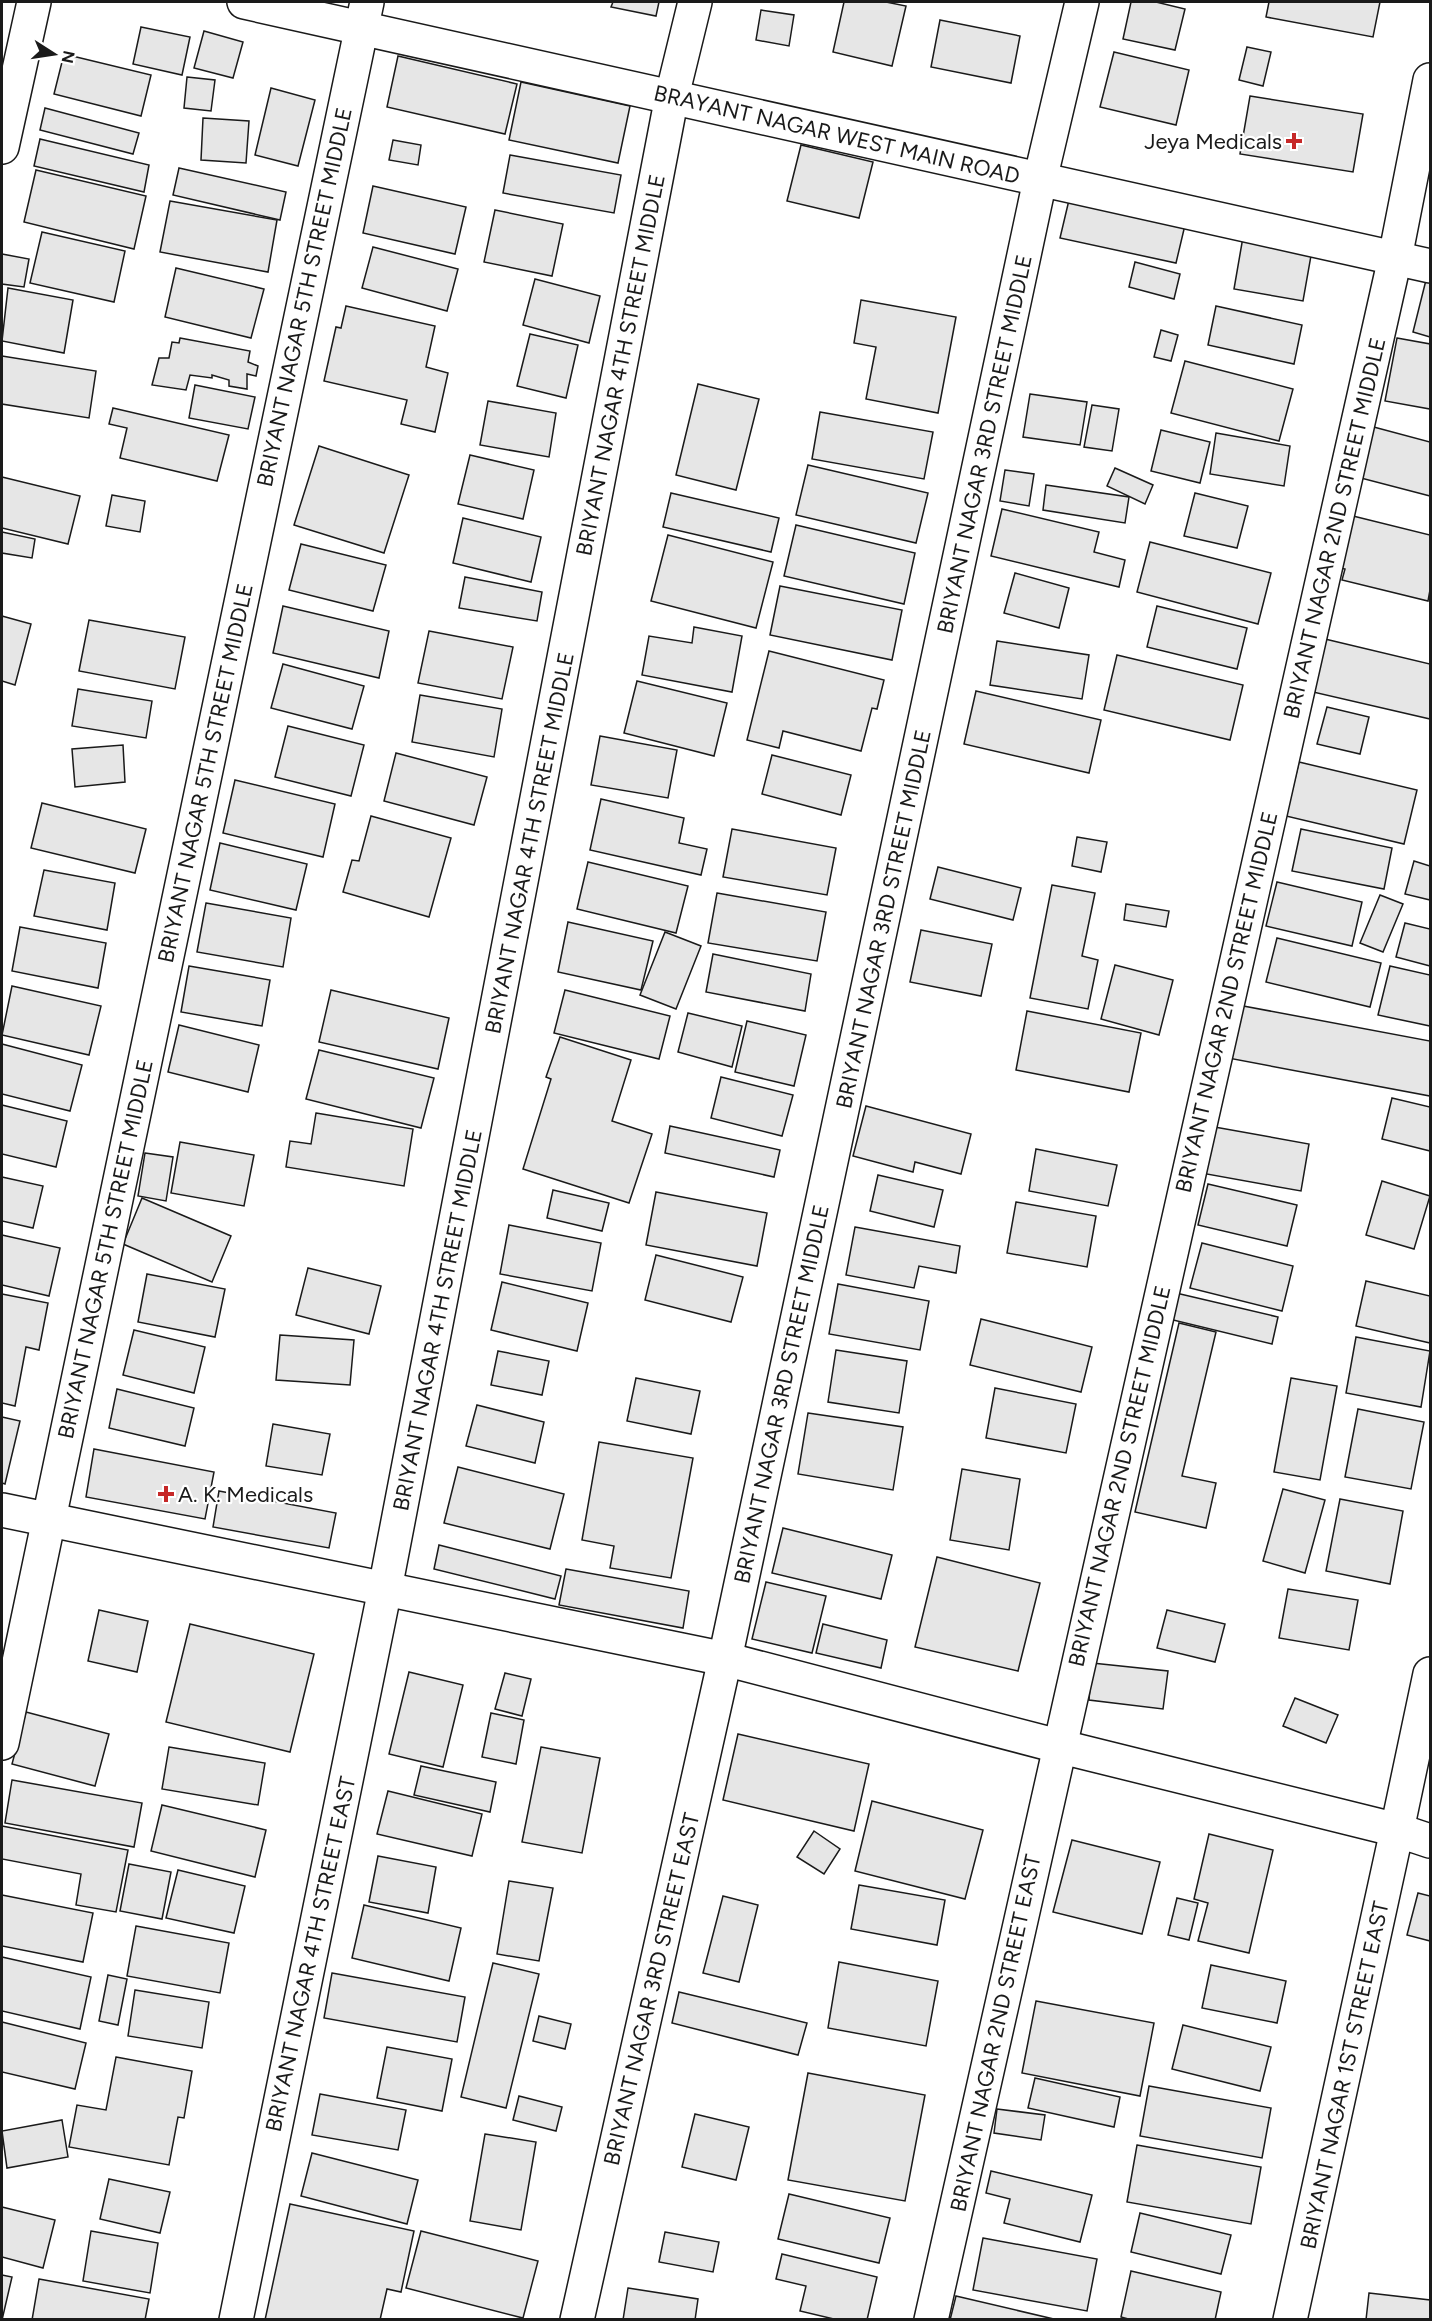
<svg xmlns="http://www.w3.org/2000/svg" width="1432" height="2321" viewBox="0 0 1432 2321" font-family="Figtree,sans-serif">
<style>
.building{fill:#e6e6e6;stroke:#1a1a1a;stroke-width:1.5}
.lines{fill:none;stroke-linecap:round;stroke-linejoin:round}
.minor-casing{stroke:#1a1a1a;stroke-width:36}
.tertiary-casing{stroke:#1a1a1a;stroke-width:36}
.secondary-casing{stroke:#1a1a1a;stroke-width:36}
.minor{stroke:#fff;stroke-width:33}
.tertiary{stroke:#fff;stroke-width:33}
.secondary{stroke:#fff;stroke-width:33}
.poi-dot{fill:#c62828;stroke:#fff;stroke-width:2}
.labels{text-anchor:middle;stroke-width:4.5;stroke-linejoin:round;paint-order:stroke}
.street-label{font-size:22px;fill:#1a1a1a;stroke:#fff}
.poi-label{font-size:22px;fill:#1a1a1a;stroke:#fff;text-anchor:end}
</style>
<rect width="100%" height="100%" fill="#fff"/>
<g class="building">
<polygon points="613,2 659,2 656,16 611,7"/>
<polygon points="844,2 886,2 906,6 892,66 833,52"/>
<polygon points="1131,2 1156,2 1185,9 1175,50 1123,39"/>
<polygon points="1269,2 1380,2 1373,37 1266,17"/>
<polygon points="761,10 794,15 789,46 756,40"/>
<polygon points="940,20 1020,36 1011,83 931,67"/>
<polygon points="141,27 190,37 182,75 133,64"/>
<polygon points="204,31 243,42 233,78 194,68"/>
<polygon points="1247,47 1271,52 1263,86 1239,80"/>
<polygon points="1114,52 1189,70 1176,125 1100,107"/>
<polygon points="64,54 151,75 141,116 54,94"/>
<polygon points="398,56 517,84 505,134 387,107"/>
<polygon points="187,77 215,80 211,111 184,108"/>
<polygon points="521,82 630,106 618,163 509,140"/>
<polygon points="271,88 315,100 298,166 255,155"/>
<polygon points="1250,96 1363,114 1353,172 1240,154"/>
<polygon points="45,108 139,133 133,154 40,130"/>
<polygon points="203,118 249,121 246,163 201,160"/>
<polygon points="40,139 149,165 144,192 34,166"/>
<polygon points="393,140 421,145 418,165 389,160"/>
<polygon points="801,145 873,162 859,218 787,201"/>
<polygon points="510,155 621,175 614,213 503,193"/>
<polygon points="179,168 286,192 280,220 173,195"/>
<polygon points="36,170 146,196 134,249 24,222"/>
<polygon points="373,186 466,207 455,254 363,233"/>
<polygon points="1069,200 1185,225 1176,263 1060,238"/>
<polygon points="170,201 277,220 268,272 160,252"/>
<polygon points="495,210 563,224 552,276 484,262"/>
<polygon points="42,232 125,251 114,302 30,283"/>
<polygon points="1243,237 1312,250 1303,301 1234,289"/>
<polygon points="373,247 458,269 447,311 362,288"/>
<polygon points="2,254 29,259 24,287 2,284"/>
<polygon points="1135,262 1180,274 1174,299 1129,287"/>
<polygon points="176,268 264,289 251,338 165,317"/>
<polygon points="1427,276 1430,277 1430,337 1413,332"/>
<polygon points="535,279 600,296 589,343 523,325"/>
<polygon points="8,288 73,300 64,353 2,341"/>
<polygon points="861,300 956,317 938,413 866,399 876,347 854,343"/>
<polygon points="346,306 435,326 426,367 448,373 435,432 401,424 407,400 324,381 336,327 341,328"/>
<polygon points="1216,306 1302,325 1294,364 1208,345"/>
<polygon points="1161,330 1178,335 1171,361 1154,357"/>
<polygon points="530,334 578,345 566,398 517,386"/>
<polygon points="180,338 250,351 248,362 258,366 256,376 247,374 247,389 229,386 229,380 212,375 212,378 190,375 186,390 152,385 159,358 169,358 172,342 179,343"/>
<polygon points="1397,338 1430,344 1430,409 1385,401"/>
<polygon points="2,356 96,371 89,418 2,404"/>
<polygon points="1185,361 1293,389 1279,441 1171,413"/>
<polygon points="698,384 759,399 736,490 676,475"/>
<polygon points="195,385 255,397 248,429 189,418"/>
<polygon points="1030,394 1087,402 1080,445 1023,437"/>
<polygon points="488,401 556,413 549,457 480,445"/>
<polygon points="1092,405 1119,409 1112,451 1084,447"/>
<polygon points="113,408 229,435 217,481 120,458 127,428 109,424"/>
<polygon points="820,412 933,432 924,479 812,459"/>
<polygon points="1370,426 1430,442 1430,496 1357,477"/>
<polygon points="1161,430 1210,442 1200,483 1151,471"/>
<polygon points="1216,433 1290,446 1284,486 1210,474"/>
<polygon points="319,446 409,475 384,553 294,525"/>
<polygon points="470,455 534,470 523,519 458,504"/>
<polygon points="808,465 928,493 916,543 796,515"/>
<polygon points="1115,468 1153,485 1145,504 1107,486"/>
<polygon points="1005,470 1034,474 1029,506 1000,501"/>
<polygon points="2,477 80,496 68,544 2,528"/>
<polygon points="1046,485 1129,497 1125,523 1043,510"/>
<polygon points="671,493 779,518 771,552 663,527"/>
<polygon points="1195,493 1248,506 1237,548 1184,536"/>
<polygon points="112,495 145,501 140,532 106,526"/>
<polygon points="1002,509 1099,532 1094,552 1125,560 1119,587 991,556"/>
<polygon points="1349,515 1430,535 1430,590 1428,601 1342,580 1345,569 1336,567"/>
<polygon points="463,518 541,537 531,582 453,563"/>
<polygon points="796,525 915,553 904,604 784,576"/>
<polygon points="2,532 35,539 32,558 2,553"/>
<polygon points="668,535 773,562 756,628 651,601"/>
<polygon points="1150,542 1271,573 1258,624 1137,592"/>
<polygon points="301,544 386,565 373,611 289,590"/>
<polygon points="1015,573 1069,588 1059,628 1004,613"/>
<polygon points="465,577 542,592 537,621 459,608"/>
<polygon points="780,586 902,610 892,660 770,635"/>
<polygon points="283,606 389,631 379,678 273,653"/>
<polygon points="1157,606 1247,628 1237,669 1147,647"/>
<polygon points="2,616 31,624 15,685 2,681"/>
<polygon points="89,620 185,637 175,689 79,671"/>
<polygon points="694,627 742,636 732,692 642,675 649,636 692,643"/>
<polygon points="429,631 513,647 502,699 418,683"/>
<polygon points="1325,639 1430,664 1430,719 1313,692"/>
<polygon points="997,641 1089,655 1082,699 990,685"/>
<polygon points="769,651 884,680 877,709 872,708 861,751 783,731 779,748 747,740"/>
<polygon points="1117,655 1243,685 1230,740 1104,710"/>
<polygon points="283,664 364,686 352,729 271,708"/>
<polygon points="637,681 727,703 714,756 624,733"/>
<polygon points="78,689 152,701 146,738 72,726"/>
<polygon points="976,691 1101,720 1089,773 964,744"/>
<polygon points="420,695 502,709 494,757 412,742"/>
<polygon points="1327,707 1369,717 1360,754 1317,744"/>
<polygon points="288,726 364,745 351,796 275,777"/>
<polygon points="600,736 677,750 668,798 591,785"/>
<polygon points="123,745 125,782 75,787 72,749"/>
<polygon points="396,753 487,777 474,825 384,801"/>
<polygon points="772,755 851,775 841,815 762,794"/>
<polygon points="1299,762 1417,790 1404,844 1286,816"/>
<polygon points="235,780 335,804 323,857 223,833"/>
<polygon points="601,799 684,818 679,843 707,849 701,875 590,850"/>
<polygon points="42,803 146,829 135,873 31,848"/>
<polygon points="371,816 451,838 429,917 343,892 352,860 359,861"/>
<polygon points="732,829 836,848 827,895 723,877"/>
<polygon points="1301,829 1392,848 1384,889 1292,871"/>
<polygon points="1077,837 1107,842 1101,872 1072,866"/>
<polygon points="220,843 307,864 296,910 210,890"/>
<polygon points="1414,861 1430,866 1430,900 1405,894"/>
<polygon points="588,862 688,886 676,933 577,909"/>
<polygon points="938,867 1021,888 1013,920 930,899"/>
<polygon points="44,870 115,883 107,930 34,916"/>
<polygon points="1277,882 1362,902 1352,946 1266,926"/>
<polygon points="1052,885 1095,893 1082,956 1098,960 1088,1009 1030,998"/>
<polygon points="717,893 826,912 817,961 708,943"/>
<polygon points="1380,895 1403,904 1383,952 1360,943"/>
<polygon points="206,903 291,918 283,967 197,952"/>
<polygon points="1126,904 1169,911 1166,927 1124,920"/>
<polygon points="568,922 653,941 641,990 558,972"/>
<polygon points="1405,923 1430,929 1430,966 1396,957"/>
<polygon points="20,927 106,943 98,988 12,971"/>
<polygon points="921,930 992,944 981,996 910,982"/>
<polygon points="665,932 701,946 676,1009 640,995"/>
<polygon points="1277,938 1381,963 1370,1007 1266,982"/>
<polygon points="713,954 811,974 805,1011 706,992"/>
<polygon points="1115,965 1173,980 1159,1035 1101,1019"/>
<polygon points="189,966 270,980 262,1026 181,1012"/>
<polygon points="1390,966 1430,975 1430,1026 1378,1015"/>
<polygon points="12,986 101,1006 89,1055 2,1035"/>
<polygon points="331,990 449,1018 438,1069 319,1042"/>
<polygon points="565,990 670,1016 659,1059 554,1033"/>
<polygon points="1238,1005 1430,1041 1430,1096 1228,1058"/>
<polygon points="1027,1011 1141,1033 1129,1092 1016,1070"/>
<polygon points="688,1013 742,1026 732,1067 678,1052"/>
<polygon points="747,1021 806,1035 794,1086 735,1072"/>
<polygon points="179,1025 259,1045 248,1092 168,1072"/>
<polygon points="560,1037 631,1060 612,1121 652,1134 629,1203 523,1169 551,1079 546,1077"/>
<polygon points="2,1044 82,1065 70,1111 2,1094"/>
<polygon points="319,1050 434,1078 421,1128 306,1099"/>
<polygon points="721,1077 793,1095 782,1136 711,1118"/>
<polygon points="1392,1098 1430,1107 1430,1151 1382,1139"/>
<polygon points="2,1105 67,1121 56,1167 2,1154"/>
<polygon points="866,1106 971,1134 961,1174 915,1162 913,1172 853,1156"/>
<polygon points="316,1113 413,1129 404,1186 286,1167 290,1141 311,1144"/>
<polygon points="670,1126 780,1150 774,1177 665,1153"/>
<polygon points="1209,1126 1309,1144 1301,1191 1201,1173"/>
<polygon points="180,1142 254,1155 244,1206 171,1193"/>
<polygon points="1036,1149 1117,1165 1108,1206 1029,1191"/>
<polygon points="145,1153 173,1157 166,1201 138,1196"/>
<polygon points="878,1175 943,1190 934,1227 870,1211"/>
<polygon points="2,1177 43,1186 33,1228 2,1221"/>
<polygon points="1382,1181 1430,1196 1414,1249 1366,1235"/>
<polygon points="1208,1184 1297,1205 1287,1246 1198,1225"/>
<polygon points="553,1190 609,1203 602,1231 547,1218"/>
<polygon points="656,1192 767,1213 757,1266 646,1245"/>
<polygon points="142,1198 231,1236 212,1282 123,1244"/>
<polygon points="1016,1202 1096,1216 1087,1267 1007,1253"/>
<polygon points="509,1225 601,1243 592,1291 500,1274"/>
<polygon points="855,1227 960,1246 956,1273 919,1266 914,1288 846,1275"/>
<polygon points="2,1235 60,1248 49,1296 2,1285"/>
<polygon points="1202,1243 1293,1266 1282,1311 1190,1288"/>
<polygon points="656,1255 743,1277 731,1322 645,1300"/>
<polygon points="308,1268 381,1286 369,1334 296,1315"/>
<polygon points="147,1274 225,1289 215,1337 138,1322"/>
<polygon points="1366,1281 1430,1296 1430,1343 1356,1326"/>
<polygon points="502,1282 588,1303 577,1351 491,1330"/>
<polygon points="838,1284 929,1301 920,1350 829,1334"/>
<polygon points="1176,1293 1278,1317 1272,1344 1169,1319"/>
<polygon points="2,1294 48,1303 39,1350 26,1347 15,1406 2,1403"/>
<polygon points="981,1319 1092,1347 1081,1392 970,1365"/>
<polygon points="1179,1323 1216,1332 1182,1476 1216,1483 1206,1528 1135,1512"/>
<polygon points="134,1330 205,1347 194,1393 123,1375"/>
<polygon points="280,1335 354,1340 350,1385 276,1380"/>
<polygon points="1356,1337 1430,1351 1421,1407 1346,1393"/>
<polygon points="836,1350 907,1361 899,1413 828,1402"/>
<polygon points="498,1351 549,1361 542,1395 491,1385"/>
<polygon points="636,1378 700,1391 691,1434 627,1421"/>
<polygon points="1291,1378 1337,1386 1320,1480 1274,1472"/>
<polygon points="995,1388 1076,1404 1066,1453 986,1438"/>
<polygon points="117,1389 194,1408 185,1446 109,1428"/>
<polygon points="477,1405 544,1422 535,1463 466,1446"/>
<polygon points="1358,1409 1424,1422 1411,1489 1345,1477"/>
<polygon points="808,1413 903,1427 893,1490 798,1474"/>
<polygon points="2,1417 20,1421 5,1484 2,1483"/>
<polygon points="273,1424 330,1434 322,1475 266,1466"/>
<polygon points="599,1442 693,1458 671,1578 610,1568 614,1546 582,1540"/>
<polygon points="94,1449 214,1472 205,1519 86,1497"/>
<polygon points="458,1467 564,1494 550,1549 444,1523"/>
<polygon points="962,1469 1020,1479 1009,1550 950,1540"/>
<polygon points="1283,1489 1325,1500 1305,1573 1263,1561"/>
<polygon points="219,1491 336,1513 329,1548 213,1527"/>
<polygon points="1340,1499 1403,1511 1390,1584 1326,1571"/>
<polygon points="783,1528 892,1555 881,1599 772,1573"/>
<polygon points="439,1545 561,1576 555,1599 434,1569"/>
<polygon points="937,1557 1040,1583 1018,1671 915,1647"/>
<polygon points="566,1569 689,1591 683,1628 559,1605"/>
<polygon points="766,1582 826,1596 812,1653 752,1639"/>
<polygon points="1288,1589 1358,1600 1349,1650 1279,1638"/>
<polygon points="99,1610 148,1621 137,1672 88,1661"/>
<polygon points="1167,1610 1225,1624 1215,1662 1157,1648"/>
<polygon points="190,1624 314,1654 290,1752 166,1722"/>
<polygon points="823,1624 887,1640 881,1668 816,1653"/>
<polygon points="1092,1663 1168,1671 1163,1709 1089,1700"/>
<polygon points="409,1672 463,1685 443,1767 389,1754"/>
<polygon points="505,1673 531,1679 522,1716 495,1709"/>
<polygon points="1295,1698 1338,1715 1326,1743 1283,1726"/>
<polygon points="26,1712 109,1734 95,1786 12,1764"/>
<polygon points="491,1713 524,1720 516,1764 482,1757"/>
<polygon points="738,1734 869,1764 854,1831 723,1800"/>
<polygon points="169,1747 265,1763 258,1805 162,1789"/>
<polygon points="541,1747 600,1758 582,1853 522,1842"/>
<polygon points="421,1766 496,1782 490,1812 414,1795"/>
<polygon points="12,1780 142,1803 134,1847 5,1823"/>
<polygon points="388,1791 482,1814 472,1856 377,1834"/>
<polygon points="872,1801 983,1830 965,1899 855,1871"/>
<polygon points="162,1805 266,1830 255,1877 151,1851"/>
<polygon points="2,1826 128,1850 116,1912 76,1905 81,1874 2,1859"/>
<polygon points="814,1831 840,1849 824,1874 797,1857"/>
<polygon points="1209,1834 1273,1850 1249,1953 1198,1941 1208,1903 1194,1899"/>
<polygon points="1072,1840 1160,1862 1142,1934 1053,1912"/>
<polygon points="378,1856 436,1867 428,1913 369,1902"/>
<polygon points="129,1864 171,1872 162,1919 120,1911"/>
<polygon points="178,1870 245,1886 234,1933 166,1918"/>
<polygon points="509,1881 553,1888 539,1961 497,1954"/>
<polygon points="859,1885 945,1900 937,1945 851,1929"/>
<polygon points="1418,1893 1430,1896 1430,1941 1407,1935"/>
<polygon points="2,1895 93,1913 83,1962 2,1946"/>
<polygon points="723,1896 758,1905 739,1982 703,1973"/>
<polygon points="1177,1898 1198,1903 1189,1940 1168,1935"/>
<polygon points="364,1905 461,1928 449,1981 352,1958"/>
<polygon points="136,1926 229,1943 220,1993 127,1976"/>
<polygon points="2,1957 91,1977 80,2029 2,2011"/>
<polygon points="839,1962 938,1981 926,2046 828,2028"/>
<polygon points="493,1963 539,1974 506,2108 461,2097"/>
<polygon points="1211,1965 1286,1981 1277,2023 1202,2008"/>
<polygon points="332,1973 465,1997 457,2042 324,2018"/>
<polygon points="108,1975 127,1979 118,2025 99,2021"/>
<polygon points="135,1990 209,2002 202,2048 128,2036"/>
<polygon points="679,1992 807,2023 798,2055 672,2023"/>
<polygon points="1036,2001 1154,2023 1140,2096 1022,2073"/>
<polygon points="539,2016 571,2024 565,2049 533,2041"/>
<polygon points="2,2022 86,2043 75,2089 2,2072"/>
<polygon points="1183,2025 1271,2047 1260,2091 1172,2069"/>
<polygon points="387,2047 452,2059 442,2111 377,2098"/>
<polygon points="116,2057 192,2071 184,2118 178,2117 169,2165 69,2147 77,2105 106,2110"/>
<polygon points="808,2073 925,2095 905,2201 788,2180"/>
<polygon points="1035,2078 1120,2097 1114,2127 1028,2108"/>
<polygon points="1149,2086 1271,2108 1262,2158 1140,2136"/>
<polygon points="320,2094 406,2110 398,2150 312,2135"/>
<polygon points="519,2096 562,2107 556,2131 513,2120"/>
<polygon points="997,2109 1045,2115 1041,2140 994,2133"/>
<polygon points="695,2114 749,2127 736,2180 682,2167"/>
<polygon points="62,2120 68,2157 7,2168 2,2131"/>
<polygon points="485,2134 536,2142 521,2230 470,2221"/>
<polygon points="1137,2145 1261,2167 1251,2224 1127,2202"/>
<polygon points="312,2153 418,2180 407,2224 301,2196"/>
<polygon points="991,2171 1092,2195 1080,2242 1004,2223 1010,2199 986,2193"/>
<polygon points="109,2179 170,2192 160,2233 100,2219"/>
<polygon points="789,2194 890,2218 879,2263 778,2239"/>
<polygon points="290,2204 414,2231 401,2292 387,2289 380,2320 265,2320"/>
<polygon points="2,2207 55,2220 43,2268 2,2257"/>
<polygon points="1140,2213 1231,2235 1221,2274 1131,2252"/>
<polygon points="91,2231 158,2243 150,2293 83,2281"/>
<polygon points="421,2231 538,2261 523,2318 406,2288"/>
<polygon points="665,2232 719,2242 713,2272 659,2262"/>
<polygon points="983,2238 1097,2259 1087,2311 973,2290"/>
<polygon points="782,2254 877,2277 867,2320 838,2320 800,2311 806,2286 776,2279"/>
<polygon points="1131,2271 1221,2292 1215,2320 1132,2320 1121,2317"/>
<polygon points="2,2275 12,2277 2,2320"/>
<polygon points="39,2279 149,2299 145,2320 32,2320"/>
<polygon points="628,2288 698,2299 695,2320 623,2320"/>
<polygon points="1369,2293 1430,2300 1430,2320 1366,2320"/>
<polygon points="956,2296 1058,2320 950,2320"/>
</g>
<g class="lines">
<g class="minor-casing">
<g id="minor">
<polyline points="2,147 34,2"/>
<polyline points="2,1743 367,2"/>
<polyline points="236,2320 385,1589 672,96 695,2"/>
<polyline points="577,2320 725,1659 1040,180 1082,2"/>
<polyline points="931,2320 1395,258 1430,80"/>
</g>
</g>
<g class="tertiary-casing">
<g id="tertiary">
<polyline points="244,2 1430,266"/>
<polyline points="2,1510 725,1659 1058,1746 1397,1830 1430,1674"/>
</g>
</g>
<g class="secondary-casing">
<polyline id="secondary" points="1290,2320 1397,1830 1430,1841"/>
</g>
<use href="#minor" class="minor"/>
<use href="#tertiary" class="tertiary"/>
<use href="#secondary" class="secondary"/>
</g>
<g class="poi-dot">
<path d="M1291 132h6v6h6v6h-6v6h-6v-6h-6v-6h6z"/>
<path d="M163 1485h6v6h6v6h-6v6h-6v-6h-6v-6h6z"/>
</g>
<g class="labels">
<g class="street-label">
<text transform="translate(837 134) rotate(13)" y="8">BRAYANT NAGAR WEST MAIN ROAD</text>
<text transform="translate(304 297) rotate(-78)" y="8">BRIYANT NAGAR 5TH STREET MIDDLE</text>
<text transform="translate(620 365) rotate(-79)" y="8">BRIYANT NAGAR 4TH STREET MIDDLE</text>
<text transform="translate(984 444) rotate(-78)" y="8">BRIYANT NAGAR 3RD STREET MIDDLE</text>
<text transform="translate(1334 528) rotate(-77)" y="8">BRIYANT NAGAR 2ND STREET MIDDLE</text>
<text transform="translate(205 773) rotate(-78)" y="8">BRIYANT NAGAR 5TH STREET MIDDLE</text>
<text transform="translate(529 843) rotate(-79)" y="8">BRIYANT NAGAR 4TH STREET MIDDLE</text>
<text transform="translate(883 919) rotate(-78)" y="8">BRIYANT NAGAR 3RD STREET MIDDLE</text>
<text transform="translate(1226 1002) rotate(-77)" y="8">BRIYANT NAGAR 2ND STREET MIDDLE</text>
<text transform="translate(105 1249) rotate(-78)" y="8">BRIYANT NAGAR 5TH STREET MIDDLE</text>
<text transform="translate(437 1320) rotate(-79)" y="8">BRIYANT NAGAR 4TH STREET MIDDLE</text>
<text transform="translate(781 1394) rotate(-78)" y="8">BRIYANT NAGAR 3RD STREET MIDDLE</text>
<text transform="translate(1119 1476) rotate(-77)" y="8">BRIYANT NAGAR 2ND STREET MIDDLE</text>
<text transform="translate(310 1954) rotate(-78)" y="8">BRIYANT NAGAR 4TH STREET EAST</text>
<text transform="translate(651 1989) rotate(-77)" y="8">BRIYANT NAGAR 3RD STREET EAST</text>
<text transform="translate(995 2033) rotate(-78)" y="8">BRIYANT NAGAR 2ND STREET EAST</text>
<text transform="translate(1344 2075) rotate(-78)" y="8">BRIYANT NAGAR 1ST STREET EAST</text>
</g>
<g class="poi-label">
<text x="1282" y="149">Jeya Medicals</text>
<text x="178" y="1502" text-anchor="start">A. K. Medicals</text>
</g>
</g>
<rect width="1432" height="2321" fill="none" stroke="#1a1a1a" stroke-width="6"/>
<g transform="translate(54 54) rotate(102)" stroke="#ffffff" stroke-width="4.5" paint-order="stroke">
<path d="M0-4.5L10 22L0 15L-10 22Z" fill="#1a1a1a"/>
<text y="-9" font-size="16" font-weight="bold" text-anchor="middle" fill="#1a1a1a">N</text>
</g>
</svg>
